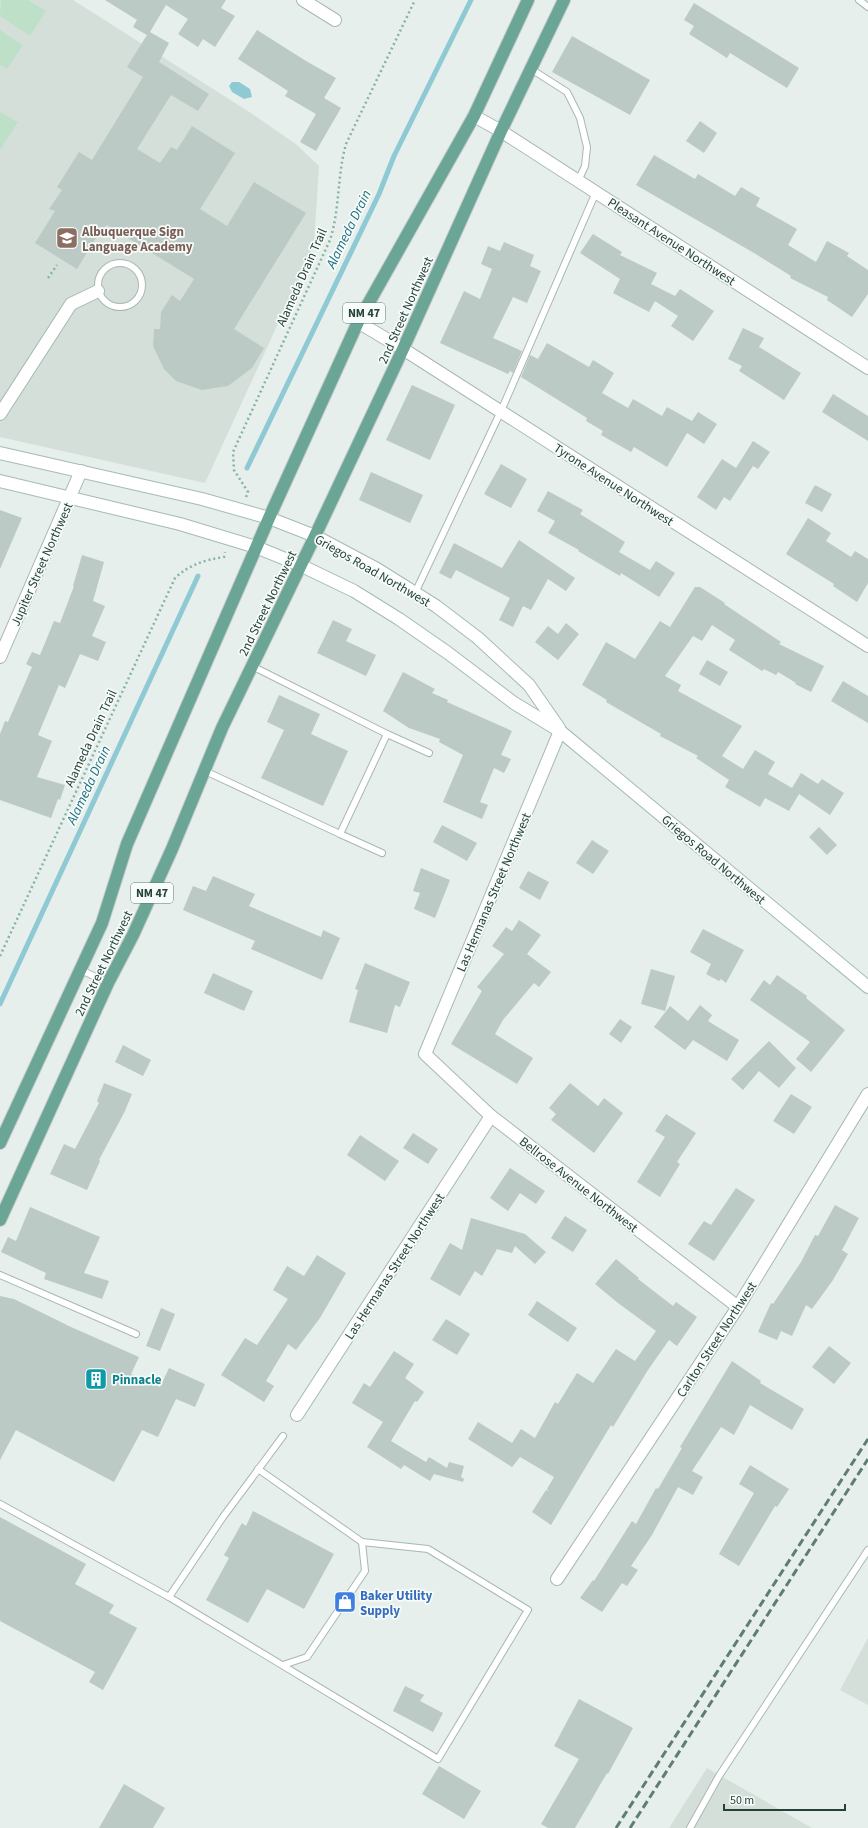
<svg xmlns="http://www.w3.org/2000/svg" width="868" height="1828" viewBox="0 0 868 1828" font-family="'Source Sans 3',sans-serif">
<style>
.built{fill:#d4dfda}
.green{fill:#bfe0c8}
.water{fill:#8ec9d4}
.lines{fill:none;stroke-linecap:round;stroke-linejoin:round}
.stream{stroke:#8ec9d4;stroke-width:5}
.building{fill:#bbcac4}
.lane-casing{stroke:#a8b8b2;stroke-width:8}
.street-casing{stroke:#a8b8b2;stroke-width:14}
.secondary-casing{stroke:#a4bbb3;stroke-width:14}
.primary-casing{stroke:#c2cac8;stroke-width:14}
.path{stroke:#86b3a5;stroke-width:2.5;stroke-dasharray:2 3;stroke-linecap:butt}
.lane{stroke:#fff;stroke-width:6}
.street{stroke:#fff;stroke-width:12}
.secondary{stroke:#fff;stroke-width:12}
.primary{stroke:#6aa596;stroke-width:12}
.rail{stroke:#5f7d75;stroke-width:3;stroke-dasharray:8 4;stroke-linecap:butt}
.labels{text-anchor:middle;stroke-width:3.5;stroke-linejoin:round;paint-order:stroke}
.shield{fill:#f7fbf9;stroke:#637a73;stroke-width:1}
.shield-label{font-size:12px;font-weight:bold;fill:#24423a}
.education-label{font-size:13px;font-weight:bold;fill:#785e54;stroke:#f7fbf9;text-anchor:start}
.street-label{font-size:13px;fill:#24423a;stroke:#f7fbf9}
.culture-label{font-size:13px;font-weight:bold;fill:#0d838f;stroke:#f7fbf9;text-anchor:start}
.shop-label{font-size:13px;font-weight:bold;fill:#366cbe;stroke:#f7fbf9;text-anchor:start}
.water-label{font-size:14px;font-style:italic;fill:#1c6f80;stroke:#f7fbf9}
</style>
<rect width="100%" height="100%" fill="#e6efeb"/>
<g class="built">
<polygon points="0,0 73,0 254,115 297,145 319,166 314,245 205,483 0,437"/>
<polygon points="868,1638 868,1705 840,1690"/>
<polygon points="707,1768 812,1828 669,1828"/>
</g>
<g class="green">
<polygon points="1,0 28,0 46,11 30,36 0,16"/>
<polygon points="0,30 23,45 7,69 0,65"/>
<polygon points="0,112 18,122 0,150"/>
</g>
<polygon class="water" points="232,82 239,82 250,89 252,97 244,99 232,92 229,86"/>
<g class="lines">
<g class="stream">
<polyline points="247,468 379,194 394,156 471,0"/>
<polyline points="0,1004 198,576"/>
</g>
</g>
<g class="building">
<polygon points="105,0 226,0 221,8 235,16 215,47 203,39 198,47 178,34 188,19 166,5 150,32 169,43 159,62 209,94 198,111 171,95 137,149 160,163 171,147 177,150 192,126 235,153 200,209 227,226 254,182 306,213 234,329 264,348 252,368 228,386 202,390 176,381 164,369 153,346 154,329 160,329 161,312 172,295 180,301 194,279 107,225 99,233 77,269 35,243 55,211 49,209 62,190 57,187 79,152 92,160 143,77 127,67 147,35 133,27 137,20"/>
<polygon points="694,3 799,68 787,88 730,53 727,58 689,34 694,26 684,20"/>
<polygon points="257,30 306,61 336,78 324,98 341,108 316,151 300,142 316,114 285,96 288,91 238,59"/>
<polygon points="572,36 650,80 630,115 552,72"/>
<polygon points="700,121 717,133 704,153 686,141"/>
<polygon points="654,155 695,179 698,174 735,196 741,187 760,198 756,206 797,229 788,245 816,262 827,241 849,253 847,256 868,270 868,294 852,317 827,300 828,297 790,278 791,276 754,253 636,185"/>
<polygon points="593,234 622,252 620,255 657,273 651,284 675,296 680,289 714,311 693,341 671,326 678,316 655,301 649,312 613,293 620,279 580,253"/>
<polygon points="504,242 534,255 530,266 541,271 527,303 513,297 493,338 522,351 513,373 510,371 508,374 440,343 464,291 480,299 492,269 481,264 488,246 500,251"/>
<polygon points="743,328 764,338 759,347 801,373 784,400 739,371 742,366 728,359"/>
<polygon points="547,343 589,367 593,360 614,373 602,393 628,408 633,399 662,416 667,407 692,421 698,412 717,424 704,444 687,433 667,467 634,447 631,452 601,435 603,431 586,421 587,418 521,377 530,355 538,359"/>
<polygon points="412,385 455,405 430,460 386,440"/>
<polygon points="833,394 868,416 868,441 822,412"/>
<polygon points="753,441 770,452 758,469 753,466 730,501 724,497 716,510 697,497 722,459 736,468"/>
<polygon points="501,464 527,479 511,508 484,494"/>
<polygon points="371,472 423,495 410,523 359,500"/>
<polygon points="815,485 832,494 822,512 805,503"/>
<polygon points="548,491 583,510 580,514 625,542 619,552 650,570 656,561 675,573 659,597 621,573 620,576 578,551 579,550 548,533 555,521 537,511"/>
<polygon points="0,510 22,518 0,569"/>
<polygon points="808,518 831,533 826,541 851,557 855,551 868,559 868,583 857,602 833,586 834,584 786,554"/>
<polygon points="519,540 575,578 566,591 548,579 531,610 523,606 513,627 499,620 510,598 456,570 451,579 439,573 454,543 502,568"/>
<polygon points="82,555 104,562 93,601 105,606 92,636 106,642 98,661 80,654 65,688 59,685 38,735 52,741 37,777 65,785 60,800 58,799 51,818 0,800 0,734 5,721 8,722 32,667 26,664 32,652 40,655 54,621 60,623 74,586 73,586"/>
<polygon points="695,587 700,587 725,603 724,604 781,642 779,644 824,666 811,692 795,684 796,683 778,672 776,675 764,669 762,671 729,650 735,640 712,625 702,641 693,636 665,676 681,685 678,691 742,726 722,756 743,769 755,750 775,762 768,774 792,788 801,773 818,784 822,779 844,793 830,815 799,794 789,811 765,798 760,807 725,787 729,780 696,758 698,756 660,736 661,734 606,702 607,700 582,685 606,642 635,659 660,621 670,627"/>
<polygon points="333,620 352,629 346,641 376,655 366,676 317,653"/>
<polygon points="566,623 579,634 558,660 535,642 548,626 558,634"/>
<polygon points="707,660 728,672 720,686 699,674"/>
<polygon points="403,672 435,689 432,693 448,700 447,702 512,731 501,755 511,759 504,773 494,768 480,802 488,805 482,819 443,802 463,755 439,742 440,739 409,728 383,711"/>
<polygon points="843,681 868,696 868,723 831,701"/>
<polygon points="279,695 320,714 311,734 348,751 323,806 261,778 284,730 267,722"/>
<polygon points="442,825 477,843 467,861 433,842"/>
<polygon points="819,827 837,845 827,855 809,837"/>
<polygon points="592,840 609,851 593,874 576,863"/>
<polygon points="421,868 450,880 435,918 414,909 420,893 413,891"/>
<polygon points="528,871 549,882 540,900 519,888"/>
<polygon points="213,876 255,894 249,906 321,937 323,930 340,938 322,980 251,949 255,941 183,910 193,886 206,891"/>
<polygon points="519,920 541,935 527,954 551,972 539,987 534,983 503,1020 495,1034 533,1058 517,1084 451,1044 482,991 477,987 504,954 492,946 506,927 512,931"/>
<polygon points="703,929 744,950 726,983 721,979 719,981 706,974 711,964 690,952"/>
<polygon points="365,963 410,982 400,1007 395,1005 387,1033 349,1022 358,990 355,989"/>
<polygon points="651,969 675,976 665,1011 641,1004"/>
<polygon points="213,973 253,991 244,1011 204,993"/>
<polygon points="777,975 807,996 806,998 845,1030 811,1072 796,1059 810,1042 750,1000 764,980 770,985"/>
<polygon points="700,1005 712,1015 708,1021 739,1040 727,1061 693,1040 685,1050 654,1027 670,1006 688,1021"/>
<polygon points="620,1019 632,1027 621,1043 609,1034"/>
<polygon points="769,1041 796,1068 779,1088 759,1071 743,1090 731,1079"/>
<polygon points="123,1045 151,1060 143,1076 115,1062"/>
<polygon points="104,1083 132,1094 125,1111 99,1160 100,1161 87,1190 50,1174 64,1144 75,1149 99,1103 97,1101"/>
<polygon points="570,1083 598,1106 604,1098 623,1113 594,1153 551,1120 556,1114 549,1108"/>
<polygon points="791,1094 812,1107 794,1134 773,1121"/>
<polygon points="666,1114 696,1133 677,1162 680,1164 660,1197 637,1182 665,1137 655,1131"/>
<polygon points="413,1133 438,1149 428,1164 403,1148"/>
<polygon points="360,1135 399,1161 385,1181 347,1155"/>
<polygon points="510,1168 545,1191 536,1204 520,1193 508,1211 490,1198"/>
<polygon points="736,1188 755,1200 714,1261 688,1244 704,1221 711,1225"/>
<polygon points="835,1205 859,1218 842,1250 848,1254 833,1280 812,1309 806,1305 792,1336 781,1331 777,1340 758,1332 771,1303 773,1304 801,1262 815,1235 818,1236"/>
<polygon points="30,1207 100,1237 84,1273 109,1281 102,1299 44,1279 46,1273 1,1252 8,1237 16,1241"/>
<polygon points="565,1216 587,1230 573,1252 551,1238"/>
<polygon points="471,1218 525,1234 546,1252 535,1264 515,1246 512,1253 497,1249 482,1276 475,1271 460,1296 430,1279 450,1243 462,1250"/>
<polygon points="317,1255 346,1273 320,1318 296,1350 288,1344 266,1381 274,1386 264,1402 221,1375 245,1338 257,1345 288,1299 273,1290 287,1266 304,1276"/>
<polygon points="616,1259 639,1278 638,1279 673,1306 676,1302 697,1317 677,1346 669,1340 648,1370 613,1427 611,1425 551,1525 532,1512 546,1490 549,1491 547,1489 554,1477 520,1457 512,1467 468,1439 478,1422 512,1443 521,1429 535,1438 555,1402 558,1404 577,1373 593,1383 616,1349 635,1361 656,1331 618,1303 595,1284"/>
<polygon points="0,1296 14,1299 71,1327 139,1357 131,1374 160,1387 169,1368 205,1384 195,1407 176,1399 158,1437 142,1430 114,1482 16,1430 0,1460"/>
<polygon points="537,1301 577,1328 568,1342 528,1315"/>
<polygon points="161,1308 175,1314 160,1351 146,1346"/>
<polygon points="446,1319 470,1334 457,1355 432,1340"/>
<polygon points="829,1346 851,1363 834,1384 812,1367"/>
<polygon points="394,1351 414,1364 405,1378 424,1392 417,1402 415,1401 391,1441 426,1462 429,1457 447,1468 449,1462 464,1466 461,1477 464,1479 463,1482 434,1474 430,1481 404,1465 401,1469 367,1447 383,1422 352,1403 364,1383 370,1387"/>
<polygon points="732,1361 761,1381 760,1383 804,1409 792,1430 750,1405 734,1435 721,1427 692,1471 703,1477 693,1495 678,1487 652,1535 631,1566 638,1570 627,1586 622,1583 602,1612 580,1598 593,1580 594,1581 632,1521 636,1524 656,1488 658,1489 682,1448 680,1447"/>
<polygon points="750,1465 789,1489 777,1507 775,1506 739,1566 719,1554 754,1493 739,1484"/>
<polygon points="253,1511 334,1554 304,1609 267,1589 248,1623 206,1600 229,1558 224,1555 242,1523 246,1526"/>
<polygon points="0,1517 86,1564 75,1584 114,1605 109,1613 137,1628 103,1690 89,1682 95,1672 0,1621"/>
<polygon points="405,1686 424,1695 420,1701 443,1713 433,1732 393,1711"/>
<polygon points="579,1699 633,1728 608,1774 607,1773 575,1828 548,1828 541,1824 579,1759 554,1746"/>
<polygon points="439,1766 481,1791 464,1819 422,1794"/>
<polygon points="124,1784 165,1808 153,1828 99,1828"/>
</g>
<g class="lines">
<g class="lane-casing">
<g id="lane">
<polyline points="859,0 868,7"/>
<polyline points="531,69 567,92 580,118 587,147 585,166 578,181"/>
<circle cx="120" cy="285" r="22"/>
<polyline points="415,593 501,411 596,192"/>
<polyline points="387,734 429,753"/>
<polyline points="205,771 340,834 387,734 252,666"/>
<polyline points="340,834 382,853"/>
<polyline points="81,970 108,983"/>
<polyline points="0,1275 136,1334"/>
<polyline points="258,1469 362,1542 365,1571 307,1657 283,1665"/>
<polyline points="0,1504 169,1597 438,1759 528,1610 428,1549 362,1542"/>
<polyline points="169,1597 223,1517 283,1436"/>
<polyline points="690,1828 719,1776 868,1550"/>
</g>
</g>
<g class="street-casing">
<g id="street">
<polyline points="303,0 335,20"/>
<polyline points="474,116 501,131 868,368"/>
<polyline points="358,322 403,349 868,646"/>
<polyline points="0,414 71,304 98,291"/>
<polyline points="0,657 81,471"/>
<polyline points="560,731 425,1054 491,1116 738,1307"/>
<polyline points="297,1415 491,1116"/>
<polyline points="557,1579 738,1307 868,1094"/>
</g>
</g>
<g class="secondary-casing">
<g id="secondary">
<polyline points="0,453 202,499 269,518 315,536 377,569 436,606 478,638 529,685 559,728"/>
<polyline points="0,481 180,524 256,547 300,565 354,591 399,619 448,653 514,703 560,731 868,987"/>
</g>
</g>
<g class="primary-casing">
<g id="primary">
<polyline points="0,1143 102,923 127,844 269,518 358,322 474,116 528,0"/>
<polyline points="0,1220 108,983 133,935 172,849 222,728 315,536 403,349 501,131 564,0"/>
</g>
</g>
<g class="path">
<polyline points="48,278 57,265"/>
<path d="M246,497L248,492L234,470L233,452L330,240C340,209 337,176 346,144L415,0"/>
<path d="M0,956L175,578C189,565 204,560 224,557L225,552"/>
</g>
<use href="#lane" class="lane"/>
<use href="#street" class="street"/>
<use href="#secondary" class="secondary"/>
<use href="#primary" class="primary"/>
<g class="rail">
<polyline points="616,1828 868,1439"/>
<polyline points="630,1828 868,1459"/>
</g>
</g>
<defs>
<g id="school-square" transform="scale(1.15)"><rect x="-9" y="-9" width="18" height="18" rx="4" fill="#8d6e63" stroke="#f7fbf9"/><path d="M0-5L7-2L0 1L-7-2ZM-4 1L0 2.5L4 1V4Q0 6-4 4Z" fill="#fff"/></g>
<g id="building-square" transform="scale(1.15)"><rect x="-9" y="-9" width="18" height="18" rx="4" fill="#0f9aa8" stroke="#f7fbf9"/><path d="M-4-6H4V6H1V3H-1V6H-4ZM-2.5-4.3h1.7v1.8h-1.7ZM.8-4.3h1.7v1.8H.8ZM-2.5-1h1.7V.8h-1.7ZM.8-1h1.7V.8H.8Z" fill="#fff"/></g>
<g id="shop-square" transform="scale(1.15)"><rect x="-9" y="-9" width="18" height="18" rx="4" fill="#3f7fe0" stroke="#f7fbf9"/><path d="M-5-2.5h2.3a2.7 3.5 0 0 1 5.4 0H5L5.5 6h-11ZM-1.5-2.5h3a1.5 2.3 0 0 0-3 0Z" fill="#fff"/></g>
</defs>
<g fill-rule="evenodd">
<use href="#school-square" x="67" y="238"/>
<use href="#building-square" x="96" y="1379"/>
<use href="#shop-square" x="345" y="1602"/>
</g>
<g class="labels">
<g class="shield">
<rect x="343" y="303" width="42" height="20" rx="3"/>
<rect x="131" y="883" width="42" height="20" rx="3"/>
</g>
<g class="shield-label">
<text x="364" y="317">NM 47</text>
<text x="152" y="897">NM 47</text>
</g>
<g class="education-label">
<text x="82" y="236">Albuquerque Sign<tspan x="82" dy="15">Language Academy</tspan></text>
</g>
<g class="street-label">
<text transform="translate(672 241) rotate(33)" y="5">Pleasant Avenue Northwest</text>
<text transform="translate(301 277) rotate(-66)" y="5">Alameda Drain Trail</text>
<text transform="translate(405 310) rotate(-66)" y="5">2nd Street Northwest</text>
<text transform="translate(614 484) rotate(33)" y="5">Tyrone Avenue Northwest</text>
<text transform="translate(41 564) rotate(-66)" y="5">Jupiter Street Northwest</text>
<text transform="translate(373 570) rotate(30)" y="5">Griegos Road Northwest</text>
<text transform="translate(267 603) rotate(-64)" y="5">2nd Street Northwest</text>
<text transform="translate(90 738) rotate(-65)" y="5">Alameda Drain Trail</text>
<text transform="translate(714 859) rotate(40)" y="5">Griegos Road Northwest</text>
<text transform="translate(493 892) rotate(-67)" y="5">Las Hermanas Street Northwest</text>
<text transform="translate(103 963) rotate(-64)" y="5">2nd Street Northwest</text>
<text transform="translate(579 1184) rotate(38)" y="5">Bellrose Avenue Northwest</text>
<text transform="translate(394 1266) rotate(-57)" y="5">Las Hermanas Street Northwest</text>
<text transform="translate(716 1339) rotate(-57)" y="5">Carlton Street Northwest</text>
</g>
<g class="culture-label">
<text x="112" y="1384">Pinnacle</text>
</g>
<g class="shop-label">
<text x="360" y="1600">Baker Utility<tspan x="360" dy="15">Supply</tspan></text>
</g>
<g class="water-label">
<text transform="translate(348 229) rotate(-64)" y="5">Alameda Drain</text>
<text transform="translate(88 785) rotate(-65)" y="5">Alameda Drain</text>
</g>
</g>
<path d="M724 1804v6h121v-6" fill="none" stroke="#24423a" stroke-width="2"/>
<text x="730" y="1804" font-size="12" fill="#24423a" stroke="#f7fbf9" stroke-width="3" paint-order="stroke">50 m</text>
</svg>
